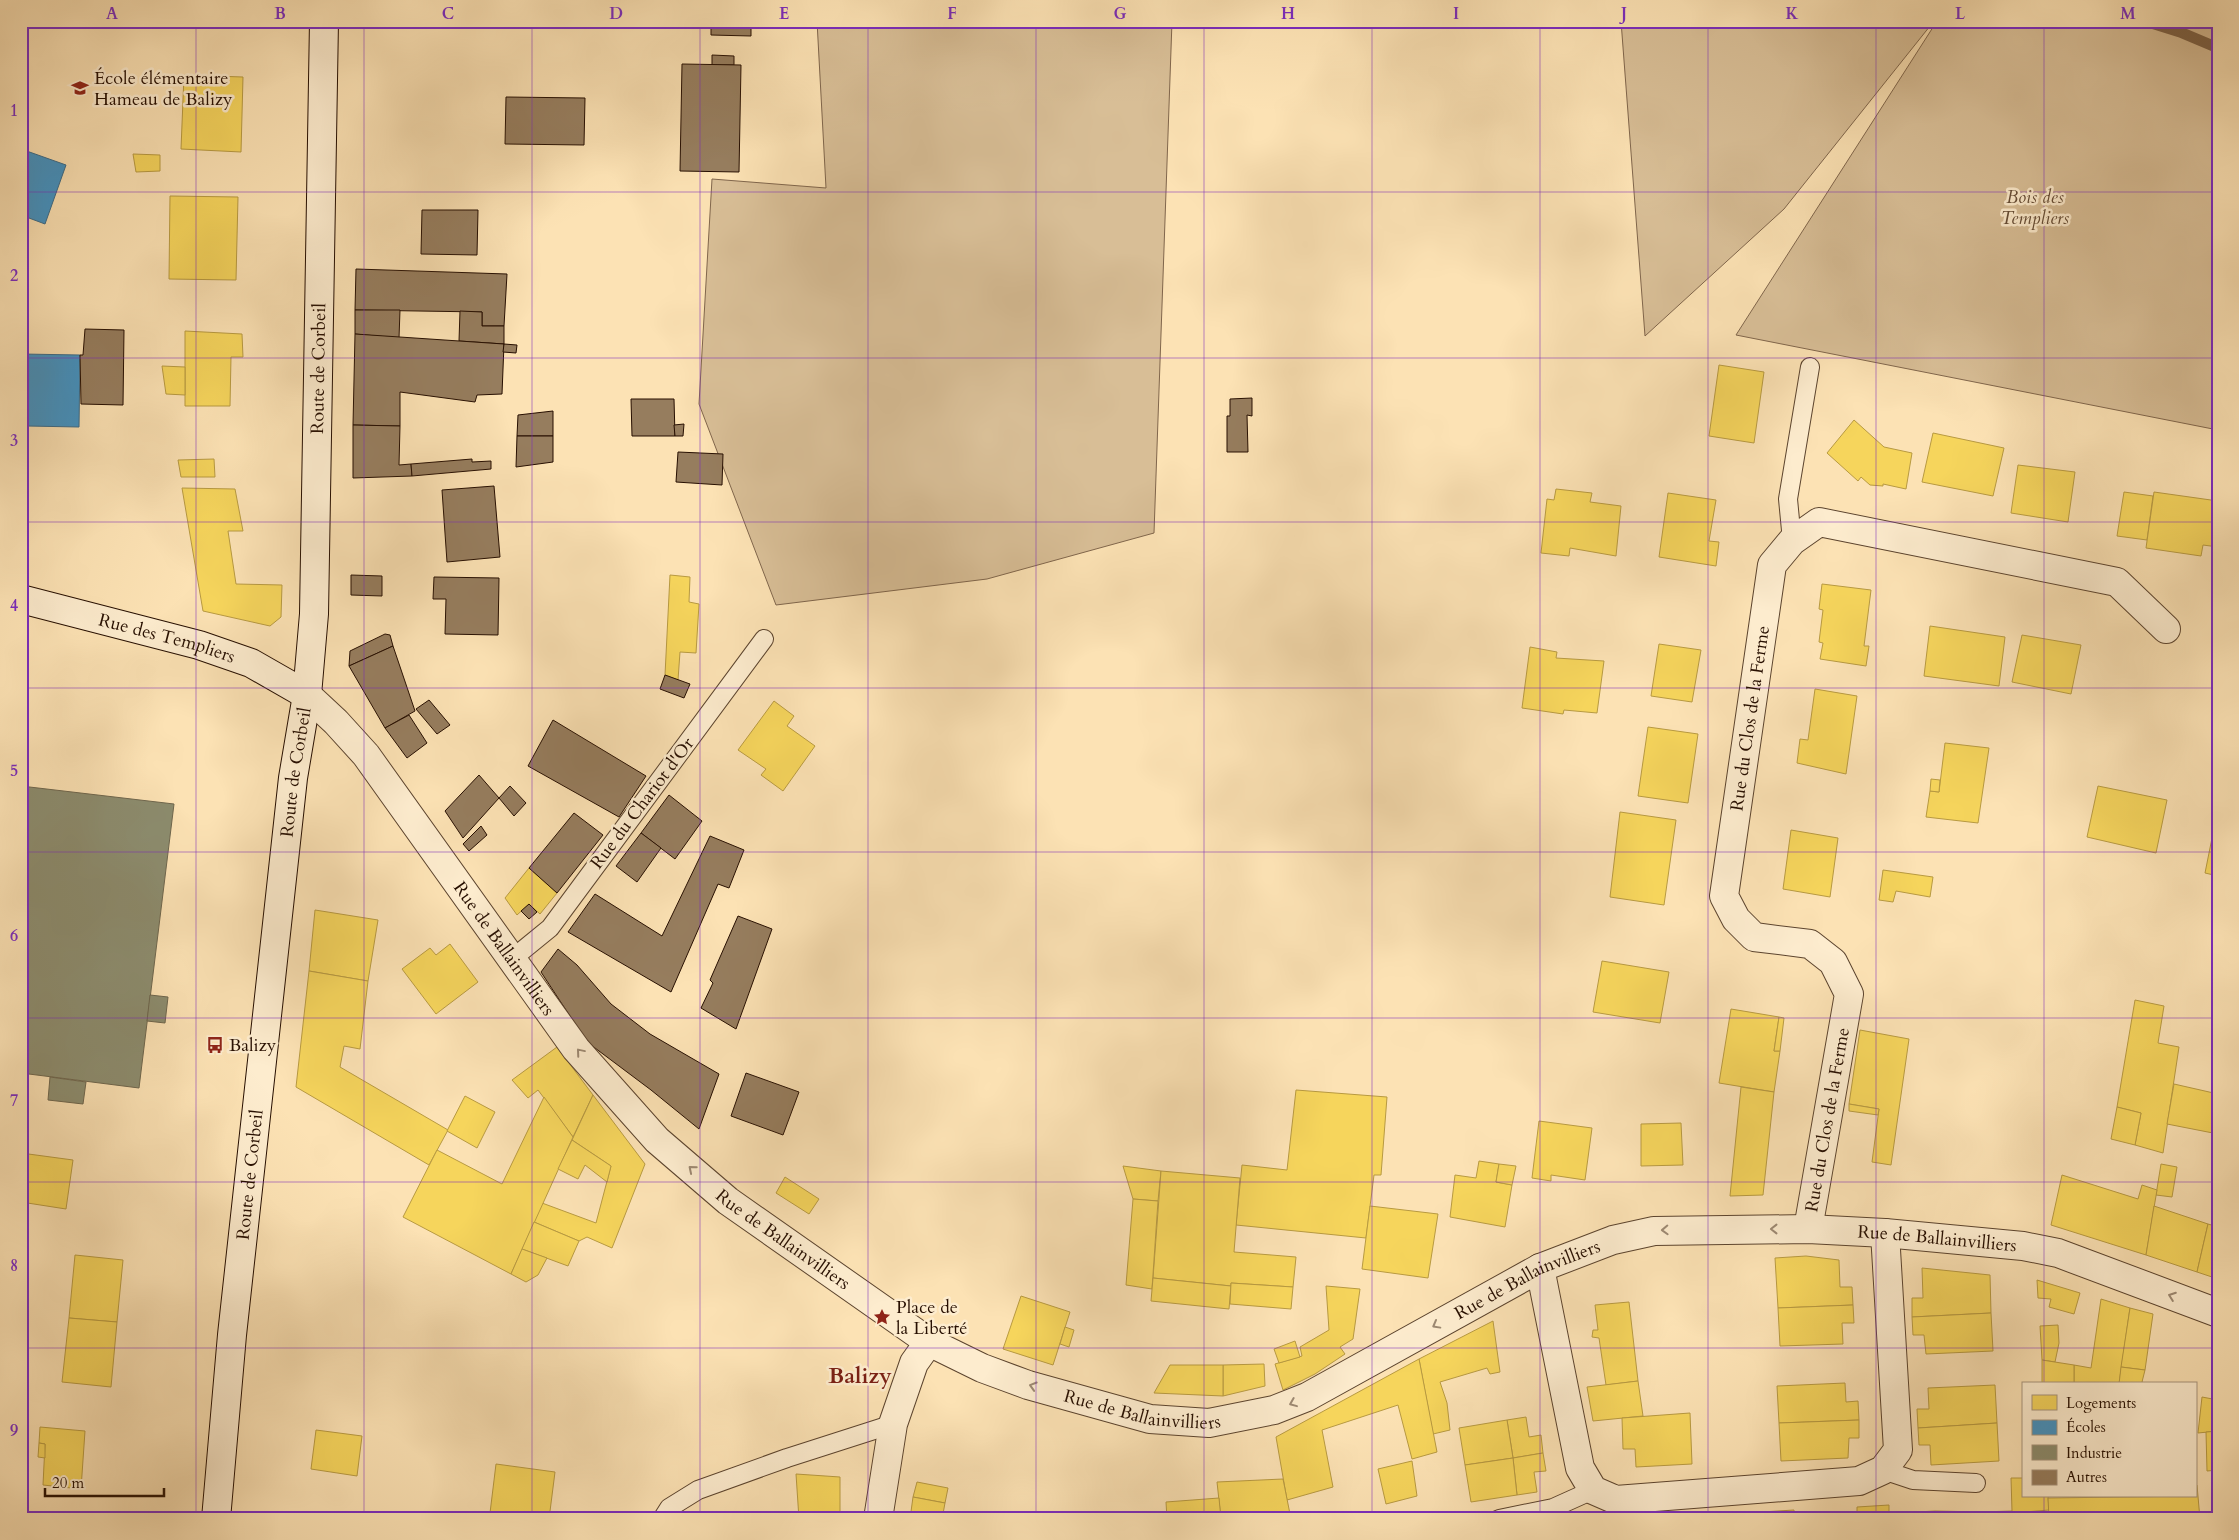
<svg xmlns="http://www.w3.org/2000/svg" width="2239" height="1540" viewBox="0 0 2239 1540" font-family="Cardo,serif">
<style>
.green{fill:#d8be96;stroke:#80664c}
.homes{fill:#f6d55c;stroke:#b89a41}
.schools{fill:#4393c3;stroke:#3b6b89}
.industry{fill:#8c8c6e;stroke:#6e664d}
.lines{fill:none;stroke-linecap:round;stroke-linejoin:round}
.stream{stroke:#7c6248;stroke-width:11}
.building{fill:#967d5e;stroke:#270f01}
.lane-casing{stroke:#5c442e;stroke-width:20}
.street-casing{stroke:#5c442e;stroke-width:30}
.secondary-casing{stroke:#270f01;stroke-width:30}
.lane{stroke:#fdecce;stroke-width:18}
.street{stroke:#fdecce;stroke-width:28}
.secondary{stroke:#fdecce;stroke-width:28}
.oneway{stroke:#9d8972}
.grid{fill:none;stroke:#7b2cbf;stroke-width:1;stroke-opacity:0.55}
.labels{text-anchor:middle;stroke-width:5;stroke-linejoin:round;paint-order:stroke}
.poi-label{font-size:18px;fill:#270f01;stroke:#fdecce;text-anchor:start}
.park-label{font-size:18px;font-style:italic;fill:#654c35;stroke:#fdecce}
.street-label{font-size:18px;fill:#270f01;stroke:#fdecce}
.district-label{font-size:22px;font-weight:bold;fill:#7a1f14;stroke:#fdecce}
.neatline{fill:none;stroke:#7b2cbf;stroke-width:2}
.grid-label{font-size:16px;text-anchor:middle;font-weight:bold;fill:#7b2cbf}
</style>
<rect width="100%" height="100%" fill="#fce2b4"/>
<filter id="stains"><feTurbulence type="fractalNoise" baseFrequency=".004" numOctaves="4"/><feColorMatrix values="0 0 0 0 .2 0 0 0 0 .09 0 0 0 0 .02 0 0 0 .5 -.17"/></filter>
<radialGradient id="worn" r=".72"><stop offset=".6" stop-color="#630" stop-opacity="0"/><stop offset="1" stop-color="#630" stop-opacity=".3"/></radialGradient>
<g class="green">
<polygon points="817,21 1172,21 1154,533 987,579 776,605 699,404 712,179 826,188"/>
<polygon points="1621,21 1934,21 1784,209 1645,336"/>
<polygon points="1937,21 2218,21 2218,430 1736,335"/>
</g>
<g class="homes">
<polygon points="184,75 243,77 241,152 181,149"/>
<polygon points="133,154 160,155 160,171 136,172"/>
<polygon points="170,196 238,197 236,280 169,279"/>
<polygon points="185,331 242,334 243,357 231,357 230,406 185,406"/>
<polygon points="1719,365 1764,372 1754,443 1709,436"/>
<polygon points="162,366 185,367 185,395 166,394"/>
<polygon points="1854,420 1884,447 1912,453 1906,489 1883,484 1883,486 1870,485 1861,477 1858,481 1827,453"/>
<polygon points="1933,433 2004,448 1993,496 1922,482"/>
<polygon points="214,459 215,477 181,477 178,460"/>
<polygon points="2018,465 2075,472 2068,522 2011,513"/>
<polygon points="182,488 235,489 243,531 228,531 236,584 282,585 281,617 270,626 203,611"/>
<polygon points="1556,489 1592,493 1590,502 1621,506 1616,556 1570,548 1569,556 1541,553 1547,499 1554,500"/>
<polygon points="2124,492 2153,496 2147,540 2117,536"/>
<polygon points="2154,492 2218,501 2218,547 2203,545 2201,556 2146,548"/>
<polygon points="1668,493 1716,500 1709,541 1719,542 1716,566 1659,557"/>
<polygon points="670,575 690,577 689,602 699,604 696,653 680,652 678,680 665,675"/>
<polygon points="1822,584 1871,590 1864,646 1869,646 1866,666 1820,659 1823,643 1819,642 1823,610 1819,609"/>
<polygon points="1930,626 2005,637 1999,686 1924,676"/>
<polygon points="2022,635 2081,645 2071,694 2012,682"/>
<polygon points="1659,644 1701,650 1692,702 1651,696"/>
<polygon points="1530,647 1557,652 1556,658 1604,661 1597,713 1564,710 1563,714 1522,708"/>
<polygon points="1815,689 1857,696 1846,774 1797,763 1800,739 1808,740"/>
<polygon points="774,701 794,716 787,726 815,746 783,791 761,775 766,769 738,750"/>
<polygon points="1648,727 1698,734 1688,803 1638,796"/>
<polygon points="1945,743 1989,748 1978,823 1926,817 1930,791 1939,792"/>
<polygon points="1931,779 1940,780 1939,792 1930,791"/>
<polygon points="2098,786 2167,800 2156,853 2087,837"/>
<polygon points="2218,808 2218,876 2205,873"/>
<polygon points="1620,812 1676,820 1664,905 1610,897"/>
<polygon points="1791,830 1838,838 1830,897 1783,889"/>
<polygon points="529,868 557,893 540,914 529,904 517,915 505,898"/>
<polygon points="1883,870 1933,877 1930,897 1896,891 1893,902 1879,900"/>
<polygon points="315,910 378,920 368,981 309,971"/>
<polygon points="450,944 478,982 436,1014 402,969 430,948 436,955"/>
<polygon points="1602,961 1669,972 1660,1023 1593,1012"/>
<polygon points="309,971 368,981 360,1049 344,1046 340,1067 448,1130 429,1165 296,1087"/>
<polygon points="2135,1000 2164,1006 2158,1043 2179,1047 2163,1153 2135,1145 2141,1113 2117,1107"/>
<polygon points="1731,1009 1779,1017 1774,1051 1780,1051 1774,1092 1719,1083"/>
<polygon points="1779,1017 1784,1018 1780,1051 1774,1051"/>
<polygon points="1860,1030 1909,1039 1891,1165 1872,1162 1879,1109 1849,1104"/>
<polygon points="557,1047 593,1095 573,1137 538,1090 528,1098 512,1080"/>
<polygon points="2174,1084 2218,1094 2218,1134 2167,1124"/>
<polygon points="1741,1087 1774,1092 1763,1195 1730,1196"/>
<polygon points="1296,1090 1387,1097 1381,1175 1374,1175 1366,1238 1236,1225 1242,1165 1287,1170"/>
<polygon points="593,1095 645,1164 612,1248 587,1237 579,1241 534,1222 542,1203 596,1223 611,1166 572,1140"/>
<polygon points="465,1096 495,1112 477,1148 447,1131"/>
<polygon points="544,1097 573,1137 511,1274 403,1217 437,1150 502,1184"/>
<polygon points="1849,1104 1879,1109 1878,1115 1849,1111"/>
<polygon points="2117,1107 2141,1113 2135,1145 2111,1139"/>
<polygon points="1539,1121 1592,1128 1585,1180 1551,1175 1551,1181 1532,1178"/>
<polygon points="1681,1123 1683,1165 1641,1166 1641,1124"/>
<polygon points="572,1140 611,1166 607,1182 585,1165 578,1179 558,1169"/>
<polygon points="21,1153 73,1160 66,1209 21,1202"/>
<polygon points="1479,1161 1499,1164 1496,1182 1512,1185 1505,1227 1450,1217 1455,1175 1476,1178"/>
<polygon points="1499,1164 1516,1166 1512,1185 1496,1182"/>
<polygon points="2161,1164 2177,1167 2172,1197 2156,1195"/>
<polygon points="1123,1166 1161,1171 1158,1201 1133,1199"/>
<polygon points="1161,1171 1240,1178 1234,1252 1296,1257 1293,1287 1231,1283 1231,1286 1153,1278"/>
<polygon points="2062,1175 2138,1199 2142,1185 2157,1190 2146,1255 2051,1225"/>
<polygon points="785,1177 819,1199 809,1214 776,1193"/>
<polygon points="1133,1199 1158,1201 1152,1289 1126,1285"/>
<polygon points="1370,1206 1438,1214 1428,1278 1362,1269"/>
<polygon points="2154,1206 2208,1224 2197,1272 2146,1255"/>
<polygon points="534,1222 579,1241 568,1266 522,1249"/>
<polygon points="2208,1224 2218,1227 2218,1279 2197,1272"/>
<polygon points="522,1249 547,1258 538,1275 526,1282 511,1274"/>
<polygon points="75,1255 123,1260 117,1322 69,1318"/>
<polygon points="1806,1256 1839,1260 1840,1287 1852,1287 1853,1305 1778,1308 1775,1258"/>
<polygon points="1922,1268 1990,1275 1991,1313 1912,1317 1912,1298 1923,1298"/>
<polygon points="1153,1278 1231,1286 1229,1309 1151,1301"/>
<polygon points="2037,1280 2080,1293 2074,1314 2049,1307 2051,1299 2038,1298"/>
<polygon points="1231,1283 1293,1287 1291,1309 1230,1304"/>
<polygon points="1326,1286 1360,1289 1353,1339 1340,1347 1345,1354 1315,1374 1283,1390 1275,1364 1302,1356 1300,1347 1329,1330"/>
<polygon points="1021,1296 1070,1312 1053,1365 1003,1349"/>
<polygon points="2101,1299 2130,1308 2119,1384 2074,1384 2074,1365 2091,1368"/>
<polygon points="1629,1302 1638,1381 1606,1385 1599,1338 1592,1337 1593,1330 1598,1330 1595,1305"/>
<polygon points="1853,1305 1854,1323 1842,1323 1843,1344 1780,1346 1778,1308"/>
<polygon points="2130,1308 2153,1314 2145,1370 2121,1367"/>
<polygon points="1991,1313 1993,1351 1926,1354 1924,1335 1913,1335 1912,1317"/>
<polygon points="69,1318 117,1322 111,1387 62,1382"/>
<polygon points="1493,1321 1500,1372 1490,1374 1487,1368 1440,1382 1447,1403 1450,1430 1433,1434 1419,1359"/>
<polygon points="2058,1325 2059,1343 2055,1362 2042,1360 2040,1326"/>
<polygon points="1065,1327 1074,1330 1069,1347 1060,1344"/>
<polygon points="1295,1341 1300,1357 1279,1363 1274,1349"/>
<polygon points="1419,1359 1437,1452 1412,1459 1398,1405 1322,1430 1333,1487 1287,1500 1276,1437"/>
<polygon points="2042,1360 2074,1365 2074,1384 2042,1384"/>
<polygon points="1264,1364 1265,1386 1223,1396 1223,1365"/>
<polygon points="1170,1365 1223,1365 1223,1396 1154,1393"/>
<polygon points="2121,1367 2145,1370 2142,1382 2148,1384 2119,1384"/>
<polygon points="1638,1381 1643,1416 1593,1421 1587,1387"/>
<polygon points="1845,1383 1846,1402 1858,1401 1859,1420 1779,1423 1777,1386"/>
<polygon points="1995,1385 1997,1423 1918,1428 1917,1409 1929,1409 1928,1388"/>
<polygon points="2202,1397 2218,1400 2218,1431 2198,1433"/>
<polygon points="1690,1413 1692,1464 1636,1467 1635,1449 1623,1449 1622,1418"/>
<polygon points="1526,1417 1529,1437 1541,1435 1543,1453 1513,1458 1507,1420"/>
<polygon points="1507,1420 1513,1458 1465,1465 1459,1428"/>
<polygon points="1859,1420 1859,1438 1849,1438 1848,1458 1781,1461 1779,1423"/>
<polygon points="1997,1423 1999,1461 1931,1465 1930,1445 1919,1445 1918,1428"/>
<polygon points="40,1427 85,1431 81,1489 43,1485 45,1444 39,1443"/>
<polygon points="316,1430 362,1436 357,1476 311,1469"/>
<polygon points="2218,1431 2218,1470 2207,1471 2206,1432"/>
<polygon points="39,1443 45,1444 45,1458 38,1457"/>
<polygon points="1543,1453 1546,1471 1534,1472 1537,1492 1517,1495 1513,1458"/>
<polygon points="1513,1458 1517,1495 1471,1502 1465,1465"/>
<polygon points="1412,1461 1417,1496 1386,1504 1378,1469"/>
<polygon points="496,1464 555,1472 549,1519 490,1513"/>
<polygon points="796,1474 840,1477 840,1519 799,1519"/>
<polygon points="2011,1478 2023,1478 2023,1496 2048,1496 2049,1510 2025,1512 2026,1519 1982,1519 1981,1512 2012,1511"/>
<polygon points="1283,1479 1291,1519 1221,1519 1217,1482"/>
<polygon points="917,1482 948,1488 945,1503 913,1497"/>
<polygon points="2195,1485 2197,1485 2200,1519 2049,1519 2048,1498 2195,1496"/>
<polygon points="913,1497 945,1503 942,1519 910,1519"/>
<polygon points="1219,1498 1221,1519 1167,1519 1166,1502"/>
<polygon points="1889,1505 1889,1519 1839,1519 1857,1518 1857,1507"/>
<polygon points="1794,1510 1794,1519 1763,1519 1762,1512"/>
<polygon points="1935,1511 1981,1512 1982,1519 1936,1519"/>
<polygon points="1935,1511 1936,1519 1889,1519 1917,1515 1917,1512"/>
<polygon points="1734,1513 1734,1519 1717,1519 1717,1514"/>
<polygon points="1717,1514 1717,1519 1685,1519 1685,1515"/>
</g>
<g class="schools">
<polygon points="21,149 66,165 45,224 21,215"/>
<polygon points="21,328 24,328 22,354 80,355 79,427 27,426 27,413 21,413"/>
</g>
<g class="industry">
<polygon points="21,786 174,804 139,1088 21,1073"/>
<polygon points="150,995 168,997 165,1023 147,1021"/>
<polygon points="50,1077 86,1082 83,1104 48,1100"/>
</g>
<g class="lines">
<polyline class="stream" points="2145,21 2180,32 2218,48"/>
</g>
<g class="building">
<polygon points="711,21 751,21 751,36 711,35"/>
<polygon points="712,55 734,56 734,65 712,65"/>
<polygon points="682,64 741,65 739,172 680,171"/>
<polygon points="506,97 585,98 584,145 505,144"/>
<polygon points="422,210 478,210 477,255 421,254"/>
<polygon points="356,269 507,274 504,326 482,326 482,312 355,310"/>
<polygon points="355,310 400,310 399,338 355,334"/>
<polygon points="460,311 482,312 482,326 504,326 504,344 459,341"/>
<polygon points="85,329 124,330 123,405 81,404 80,355 83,355"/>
<polygon points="355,334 504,344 502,394 477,395 475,402 400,392 400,426 353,425"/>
<polygon points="504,344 517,345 516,353 503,352"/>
<polygon points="1252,398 1252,416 1247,415 1248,452 1227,452 1227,416 1230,416 1230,399"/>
<polygon points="631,399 674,399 675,436 632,436"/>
<polygon points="553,411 553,436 517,436 518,415"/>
<polygon points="684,424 683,436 675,436 674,425"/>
<polygon points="353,425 400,426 399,465 411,464 412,476 353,478"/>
<polygon points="517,436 553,436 553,462 516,467"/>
<polygon points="678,452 723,454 722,485 676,482"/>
<polygon points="472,459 472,462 491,461 491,469 412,476 411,464"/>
<polygon points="494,486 500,557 447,562 442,490"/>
<polygon points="351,575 382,576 382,596 351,595"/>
<polygon points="434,577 499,578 498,635 445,634 446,599 433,599"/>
<polygon points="385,634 390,635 393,646 349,666 350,651"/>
<polygon points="393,646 415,711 385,728 349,666"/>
<polygon points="665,675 690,684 684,698 660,689"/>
<polygon points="429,700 450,725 437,734 416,709"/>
<polygon points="409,715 427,743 407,758 385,728"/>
<polygon points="553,720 646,776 619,817 528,766"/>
<polygon points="479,775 499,798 463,838 445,811"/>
<polygon points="510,786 526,803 514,816 499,798"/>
<polygon points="669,795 702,821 675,859 641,833"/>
<polygon points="574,813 603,835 557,893 529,868"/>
<polygon points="481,826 487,835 469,851 463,844"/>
<polygon points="641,833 661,848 637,882 616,866"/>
<polygon points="710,836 744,850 729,888 718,884 671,992 568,932 595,894 662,936"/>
<polygon points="529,904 537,912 529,919 521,911"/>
<polygon points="738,916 772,929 736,1029 701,1008 713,983 710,980"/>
<polygon points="558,949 577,965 611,1004 650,1034 719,1074 699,1129 651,1090 587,1042 541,972"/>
<polygon points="746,1073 799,1092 783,1135 731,1116"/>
</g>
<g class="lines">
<g class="lane-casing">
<g id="lane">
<polyline points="1792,541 1788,499 1810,367"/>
<polyline points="512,959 550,928 764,639"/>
<polyline points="1883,1470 1913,1480 1976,1483"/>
<polyline points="662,1519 669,1508 698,1490 787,1458 893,1424"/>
<polyline points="1499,1519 1553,1508 1593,1490"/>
</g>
</g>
<g class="street-casing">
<g id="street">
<path id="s1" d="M307,695L336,722L366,755L576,1049L657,1140L728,1201L929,1342L982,1368L1028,1385L1150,1419L1209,1423L1274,1410L1307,1397L1540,1268L1613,1240L1654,1231L1808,1229L1885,1233L2023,1246L2058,1253L2218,1313"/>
<path id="s2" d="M1808,1229L1849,994L1833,962L1810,944L1754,937L1736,919L1724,896L1772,565L1792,541L1819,522L2117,582L2166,629"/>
<polyline points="1540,1268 1580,1468 1593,1490 1616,1500 1859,1481 1883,1470 1898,1450 1885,1233"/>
<polyline points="878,1519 893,1424 914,1363 929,1342"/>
</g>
</g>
<g class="secondary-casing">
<g id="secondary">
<path id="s3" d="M21,599L199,645L251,663L307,695"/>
<path id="s4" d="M216,1519L232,1335L293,778L307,695L314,614L324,21"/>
</g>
</g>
<use href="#lane" class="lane"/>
<use href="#street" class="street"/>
<use href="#secondary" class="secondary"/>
</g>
<defs><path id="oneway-chevron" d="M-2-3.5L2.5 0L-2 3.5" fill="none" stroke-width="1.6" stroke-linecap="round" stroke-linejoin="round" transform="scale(1.25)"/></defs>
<g class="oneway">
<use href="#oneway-chevron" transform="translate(580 1052) rotate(-130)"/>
<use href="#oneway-chevron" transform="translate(692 1169) rotate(-140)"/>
<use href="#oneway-chevron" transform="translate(1774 1229) rotate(-180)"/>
<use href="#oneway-chevron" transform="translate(1665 1230) rotate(178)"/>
<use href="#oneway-chevron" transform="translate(2172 1296) rotate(-160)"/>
<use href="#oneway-chevron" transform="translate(1436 1325) rotate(151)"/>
<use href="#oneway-chevron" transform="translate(1033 1386) rotate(-163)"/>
<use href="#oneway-chevron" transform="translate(1293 1403) rotate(158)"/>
</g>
<path class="grid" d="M196,21V1519M364,21V1519M532,21V1519M700,21V1519M868,21V1519M1036,21V1519M1204,21V1519M1372,21V1519M1540,21V1519M1708,21V1519M1876,21V1519M2044,21V1384M21,192H2218M21,358H2218M21,522H2218M21,688H2218M21,852H2218M21,1018H2218M21,1182H2218M21,1348H2218M2044,1496V1519"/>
<defs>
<g id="school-bare" transform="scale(1.35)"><path d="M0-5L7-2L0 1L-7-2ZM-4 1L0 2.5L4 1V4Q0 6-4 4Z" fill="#8f2418" stroke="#fdecce" stroke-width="2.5" paint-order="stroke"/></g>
<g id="bus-bare" transform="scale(1.35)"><path d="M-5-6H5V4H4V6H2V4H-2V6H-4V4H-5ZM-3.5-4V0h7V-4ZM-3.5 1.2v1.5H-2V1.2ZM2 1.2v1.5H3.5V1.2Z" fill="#8f2418" stroke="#fdecce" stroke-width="2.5" paint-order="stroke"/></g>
<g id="sight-bare" transform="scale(1.35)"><path d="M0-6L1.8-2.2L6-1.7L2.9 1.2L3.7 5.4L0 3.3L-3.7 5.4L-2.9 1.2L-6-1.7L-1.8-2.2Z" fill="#8f2418" stroke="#fdecce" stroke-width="2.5" paint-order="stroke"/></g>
</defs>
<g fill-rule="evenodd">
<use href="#school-bare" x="80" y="88"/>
<use href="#bus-bare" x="215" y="1045"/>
<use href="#sight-bare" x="882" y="1317"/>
</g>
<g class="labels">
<g class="poi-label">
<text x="94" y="84">École élémentaire<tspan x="94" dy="21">Hameau de Balizy</tspan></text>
<text x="229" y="1051">Balizy</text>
<text x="896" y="1313">Place de<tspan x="896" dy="21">la Liberté</tspan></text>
</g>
<g class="park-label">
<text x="2035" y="203">Bois des<tspan x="2035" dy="21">Templiers</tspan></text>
</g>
<g class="street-label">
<text dy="6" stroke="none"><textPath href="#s4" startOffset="1156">Route de Corbeil</textPath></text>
<text dy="6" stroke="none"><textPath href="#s3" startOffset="151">Rue des Templiers</textPath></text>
<text dy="6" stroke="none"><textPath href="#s2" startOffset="591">Rue du Clos de la Ferme</textPath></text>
<text dy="6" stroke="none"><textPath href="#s4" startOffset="751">Route de Corbeil</textPath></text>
<text transform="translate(642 803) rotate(-53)" y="6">Rue du Chariot d'Or</text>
<text dy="6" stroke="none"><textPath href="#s1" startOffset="322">Rue de Ballainvilliers</textPath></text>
<text dy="6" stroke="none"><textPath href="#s2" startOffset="111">Rue du Clos de la Ferme</textPath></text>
<text dy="6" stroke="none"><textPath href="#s4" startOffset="346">Route de Corbeil</textPath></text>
<text dy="6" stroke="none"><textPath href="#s1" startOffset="728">Rue de Ballainvilliers</textPath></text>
<text dy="6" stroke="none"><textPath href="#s1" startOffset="1972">Rue de Ballainvilliers</textPath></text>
<text dy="6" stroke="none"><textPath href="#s1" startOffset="1552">Rue de Ballainvilliers</textPath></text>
<text dy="6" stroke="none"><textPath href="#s1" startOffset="1132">Rue de Ballainvilliers</textPath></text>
</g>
<g class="district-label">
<text x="860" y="1383">Balizy</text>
</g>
</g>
<rect width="2239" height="1540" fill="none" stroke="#fce2b4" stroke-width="55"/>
<rect x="2022" y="1382" width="175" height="115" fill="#fdecce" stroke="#a7947c"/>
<rect x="2032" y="1395" width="25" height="15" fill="#f6d55c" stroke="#a7947c"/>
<text x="2066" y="1408" font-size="15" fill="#270f01">Logements</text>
<rect x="2032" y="1420" width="25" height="15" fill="#4393c3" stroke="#a7947c"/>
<text x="2066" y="1432" font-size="15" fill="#270f01">Écoles</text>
<rect x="2032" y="1445" width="25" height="15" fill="#8c8c6e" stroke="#a7947c"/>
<text x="2066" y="1458" font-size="15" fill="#270f01">Industrie</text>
<rect x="2032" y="1470" width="25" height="15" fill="#967d5e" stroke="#a7947c"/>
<text x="2066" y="1482" font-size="15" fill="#270f01">Autres</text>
<path d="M45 1488v8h119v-8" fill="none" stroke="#270f01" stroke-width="2.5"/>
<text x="52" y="1488" font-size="15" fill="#270f01" stroke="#fdecce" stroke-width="4" paint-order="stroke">20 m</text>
<rect x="28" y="28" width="2184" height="1484" class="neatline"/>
<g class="grid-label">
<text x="112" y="19">A</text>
<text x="280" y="19">B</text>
<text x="448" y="19">C</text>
<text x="616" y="19">D</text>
<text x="784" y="19">E</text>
<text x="952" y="19">F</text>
<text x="1120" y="19">G</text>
<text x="1288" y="19">H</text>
<text x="1456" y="19">I</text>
<text x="1624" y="19">J</text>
<text x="1792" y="19">K</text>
<text x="1960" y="19">L</text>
<text x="2128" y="19">M</text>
<text x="14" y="116">1</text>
<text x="14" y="281">2</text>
<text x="14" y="446">3</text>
<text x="14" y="611">4</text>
<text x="14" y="776">5</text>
<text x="14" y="941">6</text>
<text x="14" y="1106">7</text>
<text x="14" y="1271">8</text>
<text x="14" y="1436">9</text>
</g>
<rect width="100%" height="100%" filter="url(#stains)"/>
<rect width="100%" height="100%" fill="url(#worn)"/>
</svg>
